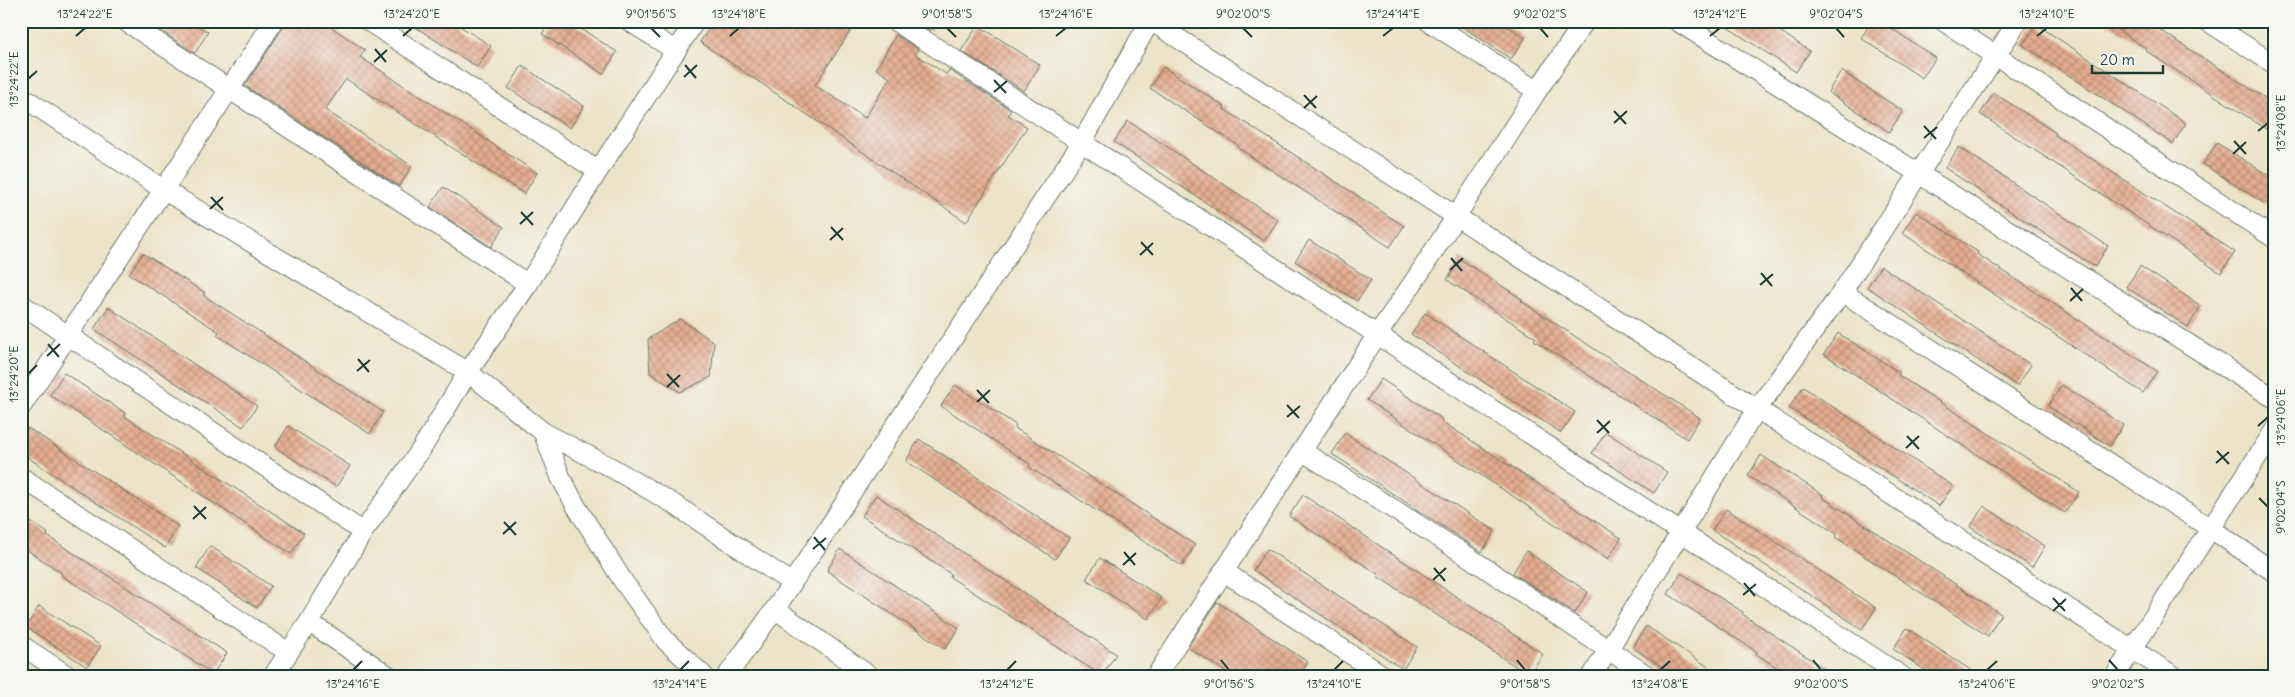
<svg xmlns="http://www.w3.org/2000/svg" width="2295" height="697" viewBox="0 0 2295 697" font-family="Delius,sans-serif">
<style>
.building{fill:url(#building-cross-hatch)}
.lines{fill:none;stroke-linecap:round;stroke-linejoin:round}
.minor-casing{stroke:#677768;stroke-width:21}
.minor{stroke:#fff;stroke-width:19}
.ticks{fill:none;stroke:#1f3d34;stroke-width:2}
.neatline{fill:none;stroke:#1f3d34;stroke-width:2}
.ticks-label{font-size:12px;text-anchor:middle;fill:#1f3d34}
</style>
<defs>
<pattern id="building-cross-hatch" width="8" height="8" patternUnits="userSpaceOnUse" patternTransform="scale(1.25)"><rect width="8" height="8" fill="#e5ac90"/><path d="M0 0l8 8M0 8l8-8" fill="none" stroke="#b98d76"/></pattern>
</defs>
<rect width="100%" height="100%" fill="#f6f6f2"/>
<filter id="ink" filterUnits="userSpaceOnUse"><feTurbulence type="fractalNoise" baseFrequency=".02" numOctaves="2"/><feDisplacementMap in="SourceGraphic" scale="10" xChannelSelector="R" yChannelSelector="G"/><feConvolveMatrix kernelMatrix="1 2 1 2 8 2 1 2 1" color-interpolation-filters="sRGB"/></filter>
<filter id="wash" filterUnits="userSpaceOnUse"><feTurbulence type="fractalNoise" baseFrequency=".0096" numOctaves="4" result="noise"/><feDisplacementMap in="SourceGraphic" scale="20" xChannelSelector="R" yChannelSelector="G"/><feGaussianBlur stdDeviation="1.12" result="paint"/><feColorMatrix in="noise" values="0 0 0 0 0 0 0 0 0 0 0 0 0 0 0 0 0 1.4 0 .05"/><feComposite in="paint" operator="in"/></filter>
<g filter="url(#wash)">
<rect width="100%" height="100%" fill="#ece4c8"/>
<g id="blocks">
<g class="building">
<polygon points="146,21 191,21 208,32 195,53"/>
<polygon points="287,21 322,21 365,50 360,57 537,173 524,194 346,79 325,110 412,166 399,186 245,86"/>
<polygon points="406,21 452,21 491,46 477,67"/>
<polygon points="550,21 569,21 617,52 603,74 542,34"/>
<polygon points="714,21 857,21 815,85 865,118 890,78 876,69 896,35 918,49 915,54 946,74 949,70 1011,110 1008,115 1027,127 966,222 700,42"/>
<polygon points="916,21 937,21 930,31"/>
<polygon points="1454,21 1500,21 1525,38 1511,59"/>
<polygon points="1718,21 1764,21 1810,51 1796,72"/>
<polygon points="1872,21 1880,21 1936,58 1922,78 1861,38"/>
<polygon points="2104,21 2146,21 2274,104 2274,134 2146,51 2147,49"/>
<polygon points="2036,24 2186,123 2173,144 2023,45"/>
<polygon points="978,25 1040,65 1024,91 961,51"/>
<polygon points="522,66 584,106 570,128 508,88"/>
<polygon points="1163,67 1225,107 1224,109 1404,226 1390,247 1238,148 1239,146 1150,88"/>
<polygon points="1841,71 1903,111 1889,132 1828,92"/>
<polygon points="1994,93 2056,133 2055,135 2235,252 2221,273 1980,114"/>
<polygon points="1128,121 1278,220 1264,241 1114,142"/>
<polygon points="2217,143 2274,179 2274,191 2265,204 2203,164"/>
<polygon points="1959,147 2108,246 2095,267 1945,168"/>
<polygon points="443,187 504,227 491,247 430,207"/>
<polygon points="1916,212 1978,252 1977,254 2157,371 2143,393 1902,233"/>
<polygon points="1309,240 1371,280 1357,301 1295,261"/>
<polygon points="143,253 205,293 203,295 383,412 370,434 217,335 219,332 129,274"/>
<polygon points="1460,259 1522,299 1521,301 1700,418 1687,439 1534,340 1536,338 1447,280"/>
<polygon points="1881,266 2031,365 2017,386 1867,287"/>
<polygon points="2140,266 2201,306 2188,327 2126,287"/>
<polygon points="108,307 257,406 243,427 94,329"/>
<polygon points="1425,313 1575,412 1561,433 1411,334"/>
<polygon points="680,319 714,342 711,377 680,392 650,373 648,339"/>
<polygon points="1838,333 1900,373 1898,375 2079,492 2065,513 1824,354"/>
<polygon points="64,373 125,413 124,416 304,533 291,554 50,395"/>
<polygon points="1381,379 1442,419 1441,421 1621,538 1608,559 1367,400"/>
<polygon points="955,385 1016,425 1015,428 1195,545 1182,566 1029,467 1030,464 941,406"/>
<polygon points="2062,385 2123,425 2110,446 2048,406"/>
<polygon points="1803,387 1953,486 1939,506 1789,408"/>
<polygon points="288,426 350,466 336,487 275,447"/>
<polygon points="28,428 178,526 165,548 21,453 21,439"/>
<polygon points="1606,432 1667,472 1654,493 1592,453"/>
<polygon points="1345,433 1495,531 1482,552 1332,454"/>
<polygon points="919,439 1069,538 1055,559 906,461"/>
<polygon points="1761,455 1823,495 1822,497 2001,614 1988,636 1835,537 1837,534 1748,476"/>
<polygon points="876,495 1116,654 1102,676 950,577 951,574 862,516"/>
<polygon points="1303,495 1543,654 1529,675 1377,576 1378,574 1289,516"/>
<polygon points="1984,506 2045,546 2032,567 1970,527"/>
<polygon points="1726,509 1876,608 1862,629 1712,530"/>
<polygon points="21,516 48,533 47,536 227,653 213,674 61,575 62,573 21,546"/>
<polygon points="210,546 271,586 257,608 196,568"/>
<polygon points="840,549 959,628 945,649 827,571"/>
<polygon points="1267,549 1417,647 1403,669 1253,570"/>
<polygon points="1526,551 1588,592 1575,613 1513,573"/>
<polygon points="1100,558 1162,598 1148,619 1086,579"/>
<polygon points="1681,573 1743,612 1742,614 1836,676 1790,676 1756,654 1757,652 1668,594"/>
<polygon points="1217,602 1308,662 1299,676 1232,676 1188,647"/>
<polygon points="39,606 101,646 87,667 26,627"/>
<polygon points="1646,626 1692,656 1722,676 1676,676 1669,671 1633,648"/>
<polygon points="1907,628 1937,648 1980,676 1934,676 1893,649"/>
</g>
</g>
</g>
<g filter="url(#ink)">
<use href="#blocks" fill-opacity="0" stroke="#677768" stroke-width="1"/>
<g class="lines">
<g class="minor-casing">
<g id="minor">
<polyline points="125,21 528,284"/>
<polyline points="368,21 598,171"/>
<polyline points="629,21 676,51"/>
<polyline points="895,21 1902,676"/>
<polyline points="1151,21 2174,676"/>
<polyline points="1428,21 1537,91"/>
<polyline points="1677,21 2274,398"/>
<polyline points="1943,21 2274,238"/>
<polyline points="2207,21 2274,64"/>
<polyline points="21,96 164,190 468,372 543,432 612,468 672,503 792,583"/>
<polyline points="1842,292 2210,528 2274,572"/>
<polyline points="21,304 363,532"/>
<polyline points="21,407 274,21"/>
<polyline points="543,432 561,478 576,506 623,581 666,641 704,676"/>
<polyline points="1302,451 1458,550 1648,676"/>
<polyline points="21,477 288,652"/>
<polyline points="1223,571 1384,676"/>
<polyline points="775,609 870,676"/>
<polyline points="309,622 389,676"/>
<polyline points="21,645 68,676"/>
<polyline points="273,676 309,622 363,532 422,448 468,372 528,284 598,171 695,21"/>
<polyline points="727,676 775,609 1082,142 1150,21"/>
<polyline points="1156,676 1377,335 1415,280 1537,91 1585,21"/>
<polyline points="1592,676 1757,409 1842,292 2018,21"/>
<polyline points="2115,676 2274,431"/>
</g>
</g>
<use href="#minor" class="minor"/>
</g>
</g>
<path class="ticks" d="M651,28L660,37M947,28L956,37M1243,28L1252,37M1540,28L1548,37M1836,28L1844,37M76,36L85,28M403,36L412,28M730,36L739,28M1056,36L1066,28M1383,36L1393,28M1710,36L1720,28M2037,36L2047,28M375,49L386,62M374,62L387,50M685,65L696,78M684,77L697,65M28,79L37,71M994,80L1006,93M994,92L1007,81M1304,95L1316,108M1304,108L1317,96M1614,111L1626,124M1614,123L1627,111M1924,126L1936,139M2258,131L2268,123M1924,138L1937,127M2234,141L2246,154M2233,154L2246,142M211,197L223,210M210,209L223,197M521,212L533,225M520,224L533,212M831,227L843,240M830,240L843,228M1141,242L1153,255M1140,255L1153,243M1451,258L1462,271M1450,270L1463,258M1761,273L1772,286M1760,285L1773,274M2071,288L2082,301M2070,301L2083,289M48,344L59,357M47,356L60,344M358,359L369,372M357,371L370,360M28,374L37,365M667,374L679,387M667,387L680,375M977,390L989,403M977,402L990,390M1287,405L1299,418M1287,417L1300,406M1597,420L1609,433M2258,426L2268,417M1597,433L1610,421M1907,436L1919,449M1906,448L1919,436M2217,451L2229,464M2216,463L2229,452M2259,498L2268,507M194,506L206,519M193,519L206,507M504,522L516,535M503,534L516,522M814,537L825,550M813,549L826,538M1124,552L1135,565M1123,565L1136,553M1434,568L1445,581M1433,580L1446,568M1744,583L1755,596M1743,595L1756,584M2053,598L2065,611M2053,611L2066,599M1221,660L1229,670M1517,660L1525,670M1813,660L1821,670M2109,660L2118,670M353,670L362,661M680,670L689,661M1007,670L1016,661M1334,670L1343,661M1660,670L1670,661M1987,670L1997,661"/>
<rect width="2295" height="697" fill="none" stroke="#f6f6f2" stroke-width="55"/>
<path d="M2092 65v8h71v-8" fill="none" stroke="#1f3d34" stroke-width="2.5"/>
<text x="2100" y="65" font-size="15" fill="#1f3d34" stroke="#f6f6f2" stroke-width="4" paint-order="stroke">20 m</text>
<rect x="28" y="28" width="2240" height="642" class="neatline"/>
<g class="ticks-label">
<text x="85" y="18">13°24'22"E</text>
<text x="412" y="18">13°24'20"E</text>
<text x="651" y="18">9°01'56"S</text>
<text x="739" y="18">13°24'18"E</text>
<text x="947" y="18">9°01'58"S</text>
<text x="1066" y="18">13°24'16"E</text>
<text x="1243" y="18">9°02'00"S</text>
<text x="1393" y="18">13°24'14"E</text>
<text x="1540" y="18">9°02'02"S</text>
<text x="1720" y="18">13°24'12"E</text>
<text x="1836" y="18">9°02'04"S</text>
<text x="2047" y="18">13°24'10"E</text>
<text transform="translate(14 79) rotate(-90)" y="4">13°24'22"E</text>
<text transform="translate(2281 123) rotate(-90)" y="4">13°24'08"E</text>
<text transform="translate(14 374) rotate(-90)" y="4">13°24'20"E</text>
<text transform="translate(2281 417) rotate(-90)" y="4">13°24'06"E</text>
<text transform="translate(2281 507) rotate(-90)" y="4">9°02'04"S</text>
<text x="353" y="688">13°24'16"E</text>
<text x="680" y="688">13°24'14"E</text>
<text x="1007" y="688">13°24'12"E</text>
<text x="1229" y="688">9°01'56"S</text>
<text x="1334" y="688">13°24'10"E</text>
<text x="1525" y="688">9°01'58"S</text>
<text x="1660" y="688">13°24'08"E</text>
<text x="1821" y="688">9°02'00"S</text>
<text x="1987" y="688">13°24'06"E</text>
<text x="2118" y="688">9°02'02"S</text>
</g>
</svg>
